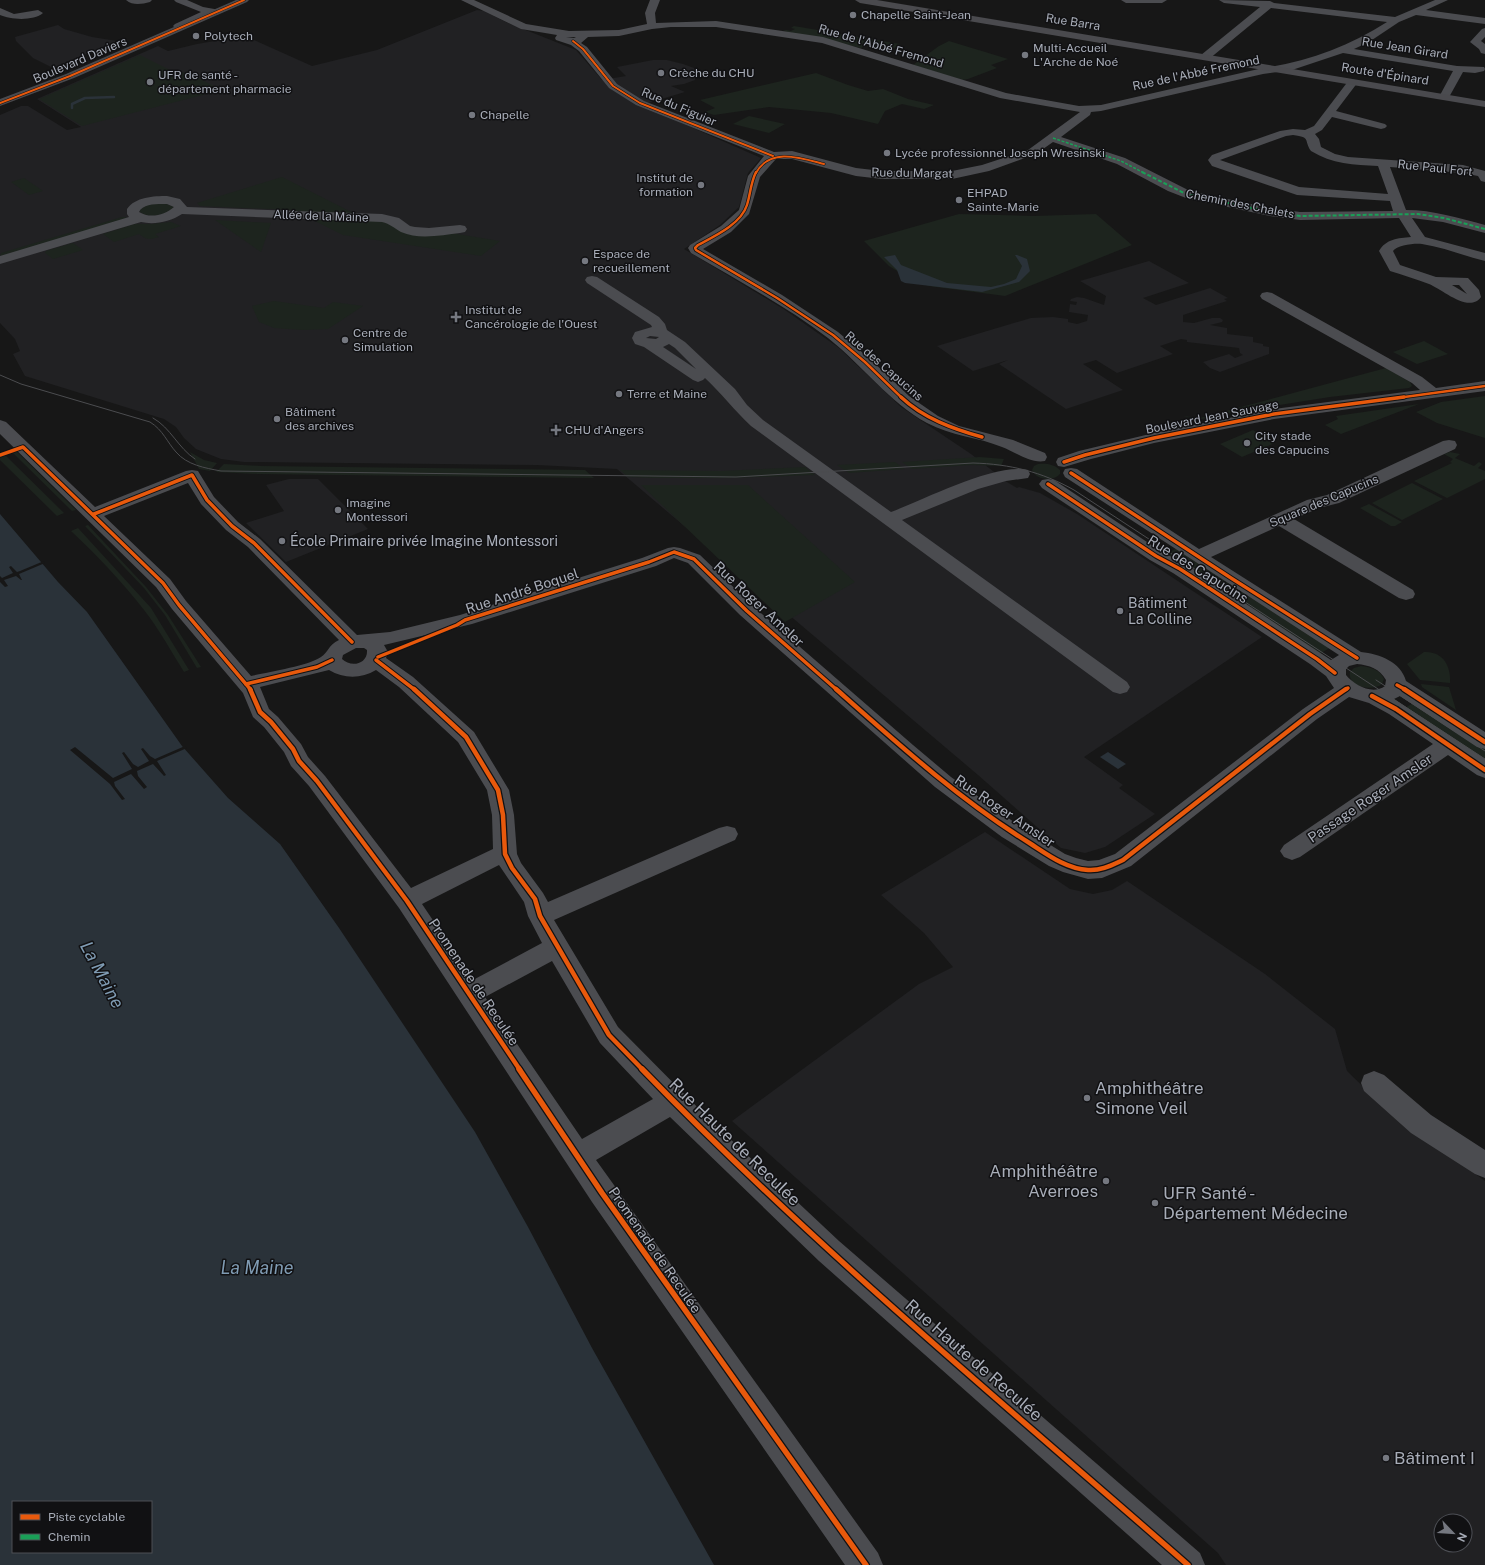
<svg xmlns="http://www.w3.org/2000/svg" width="1485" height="1565" viewBox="0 0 1485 1565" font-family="'Public Sans',sans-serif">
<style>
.built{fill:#212123;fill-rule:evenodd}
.green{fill:#1d241e}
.water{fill:#2a3239;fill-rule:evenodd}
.pier{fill:#171717}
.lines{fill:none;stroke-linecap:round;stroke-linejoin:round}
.stream{stroke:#2a3239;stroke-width:2.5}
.minor{fill:#4b4c50;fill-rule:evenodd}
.secondary{fill:#4a4a4e;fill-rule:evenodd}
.tram{stroke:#4b4c4f;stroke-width:1}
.quiet-far1{stroke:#1a9f57;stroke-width:1.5;stroke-dasharray:3 1.5;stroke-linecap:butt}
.quiet{stroke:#1a9f57;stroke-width:2;stroke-dasharray:4 2;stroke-linecap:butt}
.cycleway-far4-casing{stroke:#111113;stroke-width:3}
.cycleway-far3-casing{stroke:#111113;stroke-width:4}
.cycleway-far2-casing{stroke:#111113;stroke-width:5.5}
.cycleway-far1-casing{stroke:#111113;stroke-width:7}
.cycleway-casing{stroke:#111113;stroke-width:8}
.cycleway-far4{stroke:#e8590c;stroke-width:2}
.cycleway-far3{stroke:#e8590c;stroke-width:2.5}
.cycleway-far2{stroke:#e8590c;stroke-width:3.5}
.cycleway-far1{stroke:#e8590c;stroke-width:4.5}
.cycleway{stroke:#e8590c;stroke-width:5.5}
.poi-dot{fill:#757880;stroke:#111113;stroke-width:1.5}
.labels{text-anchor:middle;stroke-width:3;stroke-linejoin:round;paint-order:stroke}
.far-poi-label{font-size:12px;fill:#a8adb8;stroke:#111113;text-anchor:start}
.far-street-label{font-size:12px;fill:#a8adb8;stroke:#111113}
.poi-label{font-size:14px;fill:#a8adb8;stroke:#111113;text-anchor:start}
.street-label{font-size:14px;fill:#a8adb8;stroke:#111113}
.near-poi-label{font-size:17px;fill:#a8adb8;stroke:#111113;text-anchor:start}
.near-street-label{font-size:17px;fill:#a8adb8;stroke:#111113}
.near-water-label{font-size:18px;font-style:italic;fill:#7f9bb3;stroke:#111113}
</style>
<rect width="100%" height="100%" fill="#171717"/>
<g class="built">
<polygon points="477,10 484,11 508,23 576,50 602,80 626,76 617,67 653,60 667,60 683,64 694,68 697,73 695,80 684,84 671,86 685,92 641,105 761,158 748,173 739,207 720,225 684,249 785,310 839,348 901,407 971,454 1007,482 1017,488 1019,487 1040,493 1077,514 1262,637 1084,757 1123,785 1119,788 1155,814 1105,847 1085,853 1061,848 978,775 617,469 537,465 244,462 221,459 196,449 184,438 176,427 164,419 25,376 13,354 20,351 15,339 0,323 0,115 21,106 28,106 67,130 81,127 37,99 158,46 168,51 197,44 245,36 312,66 377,50"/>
<polygon points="58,25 64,29 92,37 117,41 53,68 33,58 16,41 15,37"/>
<polygon points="1149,261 1189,283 1143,298 1156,305 1210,288 1228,298 1224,299 1227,301 1183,315 1183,322 1194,323 1212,318 1220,318 1223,320 1222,322 1210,325 1227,328 1227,334 1253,337 1253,342 1263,344 1263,346 1269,347 1269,354 1220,372 1210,368 1203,362 1229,354 1235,358 1243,355 1240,353 1239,348 1187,342 1187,340 1181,339 1160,346 1173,354 1117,373 1096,360 1083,364 1123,390 1066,409 999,364 1008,360 973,371 937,346 1031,318 1053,317 1068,319 1068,322 1077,324 1087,321 1088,315 1069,312 1070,304 1076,305 1077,302 1070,301 1071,299 1077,297 1084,298 1104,305 1106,296 1080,281"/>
<polygon points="289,479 318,479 368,529 286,562 246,523 284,511 266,485"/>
<path d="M985,832L1070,889L1093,894L1112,890L1127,881L1265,974L1335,1029L1347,1071L1387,1110L1485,1181V1565H1226L1218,1553L732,1121L919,984L953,967L924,933L881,895ZM1441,1521H1465V1545H1441Z"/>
</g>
<g class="green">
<polygon points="794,26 900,44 893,49 866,45 861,48 783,31 786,30 791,31 795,29 791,28"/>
<polygon points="949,41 1008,59 991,65 997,68 968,79 962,80 913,65 939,46"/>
<polygon points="140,55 172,71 188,73 222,90 82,126 39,99"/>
<polygon points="816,73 848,85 868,91 883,89 908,99 934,105 924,109 902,104 885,111 878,124 831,113 769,107 714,115 705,112 715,108 700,100"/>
<polygon points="749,116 785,124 769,133 733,124"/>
<polygon points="282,177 365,219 500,241 481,256 343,235 293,210 200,206 197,203"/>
<polygon points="24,178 43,191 29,195 11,182"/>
<path d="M162,203L173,206V208C165,215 150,219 140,212V210L146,205Z"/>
<polygon points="959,214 1034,216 1096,214 1132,245 1005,296 929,286 907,277 889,266 864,241"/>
<polygon points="122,217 125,217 130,219 0,257 1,253"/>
<polygon points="215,220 271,223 261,252"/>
<path d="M171,222L181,226L155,234L159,237C149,240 147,240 139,234L114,242L103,234L135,224H151Z"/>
<polygon points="73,243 83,250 53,259 45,253 46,251"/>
<polygon points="274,301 324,308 333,302 363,306 328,329 303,330 274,328 259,322 252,306"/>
<polygon points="1424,341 1448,354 1417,364 1393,352"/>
<path d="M1386,368L1410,382L1412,386L1409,388L1330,397L1224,414C1210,420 1198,420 1183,416L1200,418Z"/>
<polygon points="1485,396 1485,438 1437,423 1416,412 1441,402"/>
<polygon points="1419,404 1341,434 1325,425 1338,419 1336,416"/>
<polygon points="1253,430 1275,443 1242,457 1220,444"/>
<polygon points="16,451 76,510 72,511 12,452"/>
<polygon points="190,452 204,460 217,463 210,471 199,469"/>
<polygon points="1450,452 1460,454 1455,458 1474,466 1479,462 1482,464 1478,468 1485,471 1485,479 1447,498 1414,481 1452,463 1450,462 1453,459 1444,454"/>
<polygon points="5,455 64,513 57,516 0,460 0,457"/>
<polygon points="980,457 1004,459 1001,466 972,465 912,469 902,462"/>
<polygon points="895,462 905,469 849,473 837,465"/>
<polygon points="224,464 261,466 585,470 594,478 257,474 216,472"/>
<path d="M1038,464C1046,463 1054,464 1060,470V474C1053,482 1036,480 1032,470L1034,466Z"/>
<polygon points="805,467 815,475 731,478 652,478 628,477 620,470 721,471"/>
<polygon points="1412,483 1443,499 1402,520 1372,503"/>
<polygon points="641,485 748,485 855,582 785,622"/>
<polygon points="1369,504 1402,522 1395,526 1391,526 1360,508"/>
<polygon points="88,525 146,587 168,615 201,667 197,668 165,615 144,588 85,526"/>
<path d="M78,528L151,608L189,670L184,672C171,651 159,629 144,610C123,583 96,554 71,531Z"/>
<polygon points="1177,548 1331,647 1318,655 1164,555"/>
<path d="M1424,652C1443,651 1451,666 1450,683L1420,680L1407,664Z"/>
<path d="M1361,666C1371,667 1380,670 1384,679L1382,684C1373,692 1347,687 1350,672L1354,668Z"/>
<polygon points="1421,684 1449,687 1456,710 1422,687"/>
<polygon points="1417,701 1485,746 1485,765 1403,709"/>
</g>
<g class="water">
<polygon points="895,255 901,265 947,283 991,287 1004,284 1016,279 1022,266 1015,255 1017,255 1027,259 1030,271 1019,282 982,292 905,283 901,281 897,270 884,257"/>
<path d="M0,514L58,582L87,612L182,746L228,798L280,844L339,928L475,1132L528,1227L592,1348L714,1565H0ZM13,1502H151V1552H13Z"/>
<polygon points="1108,752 1126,764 1118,769 1100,757"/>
</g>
<g class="pier">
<polygon points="44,561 45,563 19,574 22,580 21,580 16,576 4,580 8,586 5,587 0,582 0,576 2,578 13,573 9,567 11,566 17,572 20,571"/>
<polygon points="185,746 187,748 157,761 166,775 164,776 153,764 137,771 138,776 147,787 144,789 131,774 114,782 115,786 125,799 122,800 110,784 70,750 75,747 113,778 132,769 122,753 124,752 133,764 138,767 149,761 141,749 143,748 150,756 155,759"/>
</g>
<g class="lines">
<polyline class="stream" points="72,108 72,104 85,98 114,97"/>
<g class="minor">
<path d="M126,0H152L150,2C142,4 133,6 126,0Z"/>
<polygon points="174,0 187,0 203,7 220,10 222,12 217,15 210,14 208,16 181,28 175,28 173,26 175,24 201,12 176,2"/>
<path d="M461,0H474L526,24L569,31L619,30L647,24L645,13L650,0H660L655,13L656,23L716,21L823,37L1006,93L1079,106L1101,105L1263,68C1308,62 1349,46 1387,22L1271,8L1209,59H1201L1200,57L1201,55L1260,7L1224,3L1219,0L1270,1L1274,3L1395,17L1435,0H1448L1426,10L1485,18V24L1416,15L1399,22L1369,42L1354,49L1457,66L1484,67L1485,69L1484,71L1475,73L1463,72L1448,99H1440L1439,97L1453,71L1343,53L1292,70L1263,74L1101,111L1091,112L1090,115L1061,137L1125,158L1190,191L1270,208L1300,212L1393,211L1390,201L1297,195L1212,166L1208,160L1212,155L1280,131L1293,129L1305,130L1314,126L1349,80H1357L1358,82L1336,111L1385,124L1387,126L1385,128L1381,129L1332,117L1322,130L1315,134L1319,139L1321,147L1335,154L1348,157L1463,165L1485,171V182L1481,181L1478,176L1463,173L1390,167L1406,210C1433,210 1459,218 1485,225V233L1443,222L1412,218L1425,237L1485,253V261C1464,256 1443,247 1422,244C1415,243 1397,245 1393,251L1400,265L1436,277L1468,278L1479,290L1481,297C1469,314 1442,289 1429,284C1416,279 1403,275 1390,271L1379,251C1386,239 1398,238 1411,237L1399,218L1300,220L1270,216L1186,198L1168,191L1117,164L1053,142L1036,154L989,171L952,179H882L856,176L792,159H776L760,177L749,214L731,232L703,249L782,295L838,332L870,359L909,396L938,416L959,426L1013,440L1045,453L1047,457L1045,461C1031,464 1015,452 1002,447C978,437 951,436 927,423C889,402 862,365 828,338C786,306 737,280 691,253L688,248L690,245L721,226L739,210L748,176L764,156L636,105L609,88L579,51L571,45L556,40L555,38L557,35L521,29ZM671,27H716L822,43L1000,98L1080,112L1028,150L982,165L952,171H882L856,168L792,151L774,152L644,101L617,84L587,47L581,43L588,37L619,36L652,29ZM574,37L576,38H566ZM1293,135C1312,138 1303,139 1311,151C1332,164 1354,165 1378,166L1388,194L1299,187L1220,160L1286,136ZM1452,285H1459L1467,294Z"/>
<polygon points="1121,0 1167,0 1162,3 1126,3"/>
<path d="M0,8L14,14L38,10L43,13C34,21 11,20 0,15Z"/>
<polygon points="1485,28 1485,37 1481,41 1485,44 1485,54 1481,53 1479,49 1470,42 1482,29"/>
<path d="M167,196L180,199L187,207L382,214L399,218L410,226L415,227L429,228L460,225L465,226L467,229L465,232L460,233C442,235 419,240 401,232C394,228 390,224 382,222L182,214C170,222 154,225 141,222L0,264V256L129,217L127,214V209C135,197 154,196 167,196ZM167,204L174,207C165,215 150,219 139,212C143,203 159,204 167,204Z"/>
<path d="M592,276L597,277L659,317L665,324L667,330L685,342L735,389L747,405L763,420L891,512C923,500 996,462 1028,470L1030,474L1028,478L1006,481L978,489L902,520L1127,682L1130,687L1127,692L1120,694L1113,692L751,426C735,411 721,393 705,378L703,380L698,382L693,380L644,347L635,344L632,338L635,332L652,327L651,325L587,283L585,280L587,277ZM650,336L659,337L656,339L646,338ZM669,344L675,348L696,369L663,347Z"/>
<polygon points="1267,292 1272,293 1422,377 1436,388 1485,381 1485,391 1274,419 1154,443 1091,459 1064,467 1058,466 1056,462 1058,458 1079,451 1154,433 1274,409 1420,390 1412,383 1262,299 1260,296 1262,293"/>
<path d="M0,420L6,422L95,507L186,471L192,470L198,471L214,497L238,522L260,539L357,635L390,632L460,615L642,558L668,548L674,547L680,548L700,555L754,607L913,745L951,777L1018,825L1065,854L1076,858L1088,861L1099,860L1115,854L1303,709L1334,688L1326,676L1310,664L1173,573L1150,560L1042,488L1039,484L1042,480L1048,479L1054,480L1162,552L1187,565L1331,660L1339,655L1065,477L1063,473L1065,469L1071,468L1077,469L1199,549L1307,500L1327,495L1443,441L1449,440L1455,441L1457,445L1455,449L1339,503L1319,508L1294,519L1413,590L1415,594L1413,598L1406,600L1399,598L1279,526L1211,557L1361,652C1380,654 1401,662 1406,681L1485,732V749L1477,747L1400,696L1394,699L1485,759V778L1477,775L1448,755L1300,857L1292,860L1284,857L1280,851L1284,845L1433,744L1389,714L1369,703L1349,697L1317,719L1131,866L1102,878L1088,879L1063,872L1049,866L1002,837L935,787L740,615L688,563L674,558L656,566L472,624L384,645L388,652L386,658L413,677L474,732L509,790L514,815L517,854L521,863L543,893L548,902L719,828L727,826L735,828L738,834L735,840L554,920L618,1027L710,1120L839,1241L1200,1553L1205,1565H1162L819,1261L670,1117L596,1160L878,1553L883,1565H845L592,1202L399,908L309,786L291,766L284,752L264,727L253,717L243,693L172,609L156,587L0,434ZM188,483L201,504L226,530L248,547L339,640C328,645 328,653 321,657C308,666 268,672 251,676L186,601L170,579L104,516ZM356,648H364L367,650C368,664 351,668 342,659L343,655ZM1357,664C1369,665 1380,669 1386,680L1385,686C1373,695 1355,686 1346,675V669L1349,666ZM329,670C344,679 361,679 376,670L399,687L458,742L487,790L492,815L493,849L411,888L325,776L308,757L301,744L278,717L269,709L260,687ZM499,865L524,902L528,916L542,943L473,980L422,904ZM552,961L600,1043L653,1099L582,1139L485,997Z"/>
<polygon points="1374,1071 1384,1075 1431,1115 1485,1150 1485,1178 1475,1174 1411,1133 1364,1091 1361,1083 1364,1075"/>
</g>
<g class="secondary">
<polygon points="236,0 249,0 247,2 74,78 0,106 0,99 66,74"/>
<polygon points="855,0 877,0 1485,101 1485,107 860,3"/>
</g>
<g class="tram">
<path d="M0,375L21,384L150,422C163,430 167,442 176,452C187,465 205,468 221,471L736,477L973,463C1010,464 1042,472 1074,490L1485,759"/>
<path d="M153,418C171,428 178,448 195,459"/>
<polyline points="1376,680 1485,751"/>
</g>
<polyline class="quiet-far1" points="1053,138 1121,161 1144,173"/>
<polyline class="quiet" points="1142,172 1186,194 1270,212 1300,216 1418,214 1444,218 1485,229"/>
<g class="cycleway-far4-casing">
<g id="cycleway-far4">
<polyline points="573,41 583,49 613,86 640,103 773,156"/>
<polyline points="0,103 70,76 244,0"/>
<path d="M756,173C770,147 801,158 824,164"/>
</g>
</g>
<g class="cycleway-far3-casing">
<g id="cycleway-far3">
<path d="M756,172C750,185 751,192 747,205C741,224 715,236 698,245L695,248L696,250L777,298L833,335L865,362L902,398"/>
<polyline points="1397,398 1485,386"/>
</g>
</g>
<g class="cycleway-far2-casing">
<g id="cycleway-far2">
<path d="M901,397C923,418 953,429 982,437"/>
<polyline points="0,455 23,447 163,583 179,605 251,690"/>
<polyline points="1064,462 1085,455 1154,438 1274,414 1404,397"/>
<polyline points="1071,473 1231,578 1357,658"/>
<polyline points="1048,484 1156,556 1180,569 1317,659 1335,673"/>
<polyline points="94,514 192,475 207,500 232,526 254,543 352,642"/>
<polyline points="378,657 457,625 465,620 649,562 674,552 694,559 747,611 837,690"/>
<polyline points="376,660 415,690"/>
<polyline points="246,684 317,667 332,660"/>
<polyline points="1397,685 1406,690"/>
<polyline points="1345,690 1348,688"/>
</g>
</g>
<g class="cycleway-far1-casing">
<g id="cycleway-far1">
<polyline points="250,689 260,712 271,722 293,749 299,761 317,781 407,901 520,1070"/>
<polyline points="414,689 466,737 498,790 503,815 505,854 512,868 535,899 540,916 609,1035 643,1070"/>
<path d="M836,689C898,744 960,800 1031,844C1048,855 1067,869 1088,870C1101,871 1112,865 1123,860L1310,714L1346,689"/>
<polyline points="1404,689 1485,742"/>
<polyline points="1372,696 1396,709 1485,770"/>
</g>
</g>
<g class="cycleway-casing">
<g id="cycleway">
<polyline points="519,1069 602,1193 866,1565"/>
<path d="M642,1069C813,1246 1003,1403 1188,1565"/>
</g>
</g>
<use href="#cycleway-far4" class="cycleway-far4"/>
<use href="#cycleway-far3" class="cycleway-far3"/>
<use href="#cycleway-far2" class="cycleway-far2"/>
<use href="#cycleway-far1" class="cycleway-far1"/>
<use href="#cycleway" class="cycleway"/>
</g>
<g class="poi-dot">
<circle cx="853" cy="15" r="4"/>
<circle cx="196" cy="36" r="4"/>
<circle cx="1025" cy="55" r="4"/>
<circle cx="661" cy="73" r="4"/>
<circle cx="150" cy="82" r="4"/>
<circle cx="472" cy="115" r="4"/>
<circle cx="887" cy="153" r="4"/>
<circle cx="701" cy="185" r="4"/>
<circle cx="959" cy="200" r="4"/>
<circle cx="585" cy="261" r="4"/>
<path d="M454 311h4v4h4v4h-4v4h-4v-4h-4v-4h4z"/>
<circle cx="345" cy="340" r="4"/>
<circle cx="619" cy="394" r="4"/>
<circle cx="277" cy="419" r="4"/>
<path d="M554 424h4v4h4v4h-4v4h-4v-4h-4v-4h4z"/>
<circle cx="1247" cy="443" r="4"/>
<circle cx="338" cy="510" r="4"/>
<circle cx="282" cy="541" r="4"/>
<circle cx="1120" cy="611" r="4"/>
<circle cx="1087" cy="1098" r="4"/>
<circle cx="1106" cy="1181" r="4"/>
<circle cx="1155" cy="1203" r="4"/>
<circle cx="1386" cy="1458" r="4"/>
</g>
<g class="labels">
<g class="far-poi-label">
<text x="861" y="19">Chapelle Saint-Jean</text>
<text x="204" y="40">Polytech</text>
<text x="1033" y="52">Multi-Accueil<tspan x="1033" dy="14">L'Arche de Noé</tspan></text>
<text x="669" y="77">Crèche du CHU</text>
<text x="158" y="79">UFR de santé -<tspan x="158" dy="14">département pharmacie</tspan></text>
<text x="480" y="119">Chapelle</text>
<text x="895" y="157">Lycée professionnel Joseph Wresinski</text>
<text x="693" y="182" text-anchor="end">Institut de<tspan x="693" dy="14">formation</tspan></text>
<text x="967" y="197">EHPAD<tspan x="967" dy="14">Sainte-Marie</tspan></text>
<text x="593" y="258">Espace de<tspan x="593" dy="14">recueillement</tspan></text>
<text x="465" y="314">Institut de<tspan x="465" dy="14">Cancérologie de l'Ouest</tspan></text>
<text x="353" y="337">Centre de<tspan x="353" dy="14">Simulation</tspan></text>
<text x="627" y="398">Terre et Maine</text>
<text x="285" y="416">Bâtiment<tspan x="285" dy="14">des archives</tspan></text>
<text x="565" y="434">CHU d'Angers</text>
<text x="1255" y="440">City stade<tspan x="1255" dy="14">des Capucins</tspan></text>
<text x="346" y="507">Imagine<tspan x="346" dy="14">Montessori</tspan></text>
</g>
<g class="far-street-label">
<text transform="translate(1073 22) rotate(9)" y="4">Rue Barra</text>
<text transform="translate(881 46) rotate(16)" y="4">Rue de l'Abbé Fremond</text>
<text transform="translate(1405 48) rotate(9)" y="4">Rue Jean Girard</text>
<text transform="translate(80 60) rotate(-23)" y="4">Boulevard Daviers</text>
<text transform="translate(1196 73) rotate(-12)" y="4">Rue de l'Abbé Fremond</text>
<text transform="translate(1385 74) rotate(9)" y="4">Route d'Épinard</text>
<text transform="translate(679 107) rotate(23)" y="4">Rue du Figuier</text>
<text transform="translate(1435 168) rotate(6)" y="4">Rue Paul Fort</text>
<text transform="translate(912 173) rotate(1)" y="4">Rue du Margat</text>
<text transform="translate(1240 204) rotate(11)" y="4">Chemin des Chalets</text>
<text transform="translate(321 216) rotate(2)" y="4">Allée de la Maine</text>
<text transform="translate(884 366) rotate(41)" y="4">Rue des Capucins</text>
<text transform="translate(1212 417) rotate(-11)" y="4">Boulevard Jean Sauvage</text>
<text transform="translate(1324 501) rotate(-23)" y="4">Square des Capucins</text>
</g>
<g class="poi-label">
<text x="290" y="546">École Primaire privée Imagine Montessori</text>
<text x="1128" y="608">Bâtiment<tspan x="1128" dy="16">La Colline</tspan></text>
</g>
<g class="street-label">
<text transform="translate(1198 569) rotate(32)" y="5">Rue des Capucins</text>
<text transform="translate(522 591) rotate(-18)" y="5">Rue André Boquel</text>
<text transform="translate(759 604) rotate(43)" y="5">Rue Roger Amsler</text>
<text transform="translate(1370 798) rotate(-34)" y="5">Passage Roger Amsler</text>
<text transform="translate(1005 811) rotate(34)" y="5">Rue Roger Amsler</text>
<text transform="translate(474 982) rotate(56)" y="5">Promenade de Reculée</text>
<text transform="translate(655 1250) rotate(55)" y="5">Promenade de Reculée</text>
</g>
<g class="near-poi-label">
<text x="1095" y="1094">Amphithéâtre<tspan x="1095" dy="20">Simone Veil</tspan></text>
<text x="1098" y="1177" text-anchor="end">Amphithéâtre<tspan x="1098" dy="20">Averroes</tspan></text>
<text x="1163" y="1199">UFR Santé -<tspan x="1163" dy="20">Département Médecine</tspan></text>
<text x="1394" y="1464">Bâtiment I</text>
</g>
<g class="near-street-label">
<text transform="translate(735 1142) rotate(44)" y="6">Rue Haute de Reculée</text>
<text transform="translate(974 1360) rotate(41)" y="6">Rue Haute de Reculée</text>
</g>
<g class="near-water-label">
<text transform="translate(102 975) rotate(62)" y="6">La Maine</text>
<text x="257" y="1274">La Maine</text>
</g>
</g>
<rect x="12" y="1501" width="140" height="52" fill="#111113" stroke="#4d4f55"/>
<rect x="20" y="1514" width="20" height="6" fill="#e8590c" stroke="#4d4f55"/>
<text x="48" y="1521" font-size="12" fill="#a8adb8">Piste cyclable</text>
<rect x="20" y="1534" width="20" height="6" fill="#1a9f57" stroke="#4d4f55"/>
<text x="48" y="1541" font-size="12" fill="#a8adb8">Chemin</text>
<g transform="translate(1453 1533) rotate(115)"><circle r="19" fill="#111113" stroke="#4d4f55"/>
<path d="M0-3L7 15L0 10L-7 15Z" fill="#757880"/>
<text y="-6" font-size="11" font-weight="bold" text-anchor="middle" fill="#a8adb8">N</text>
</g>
</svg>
